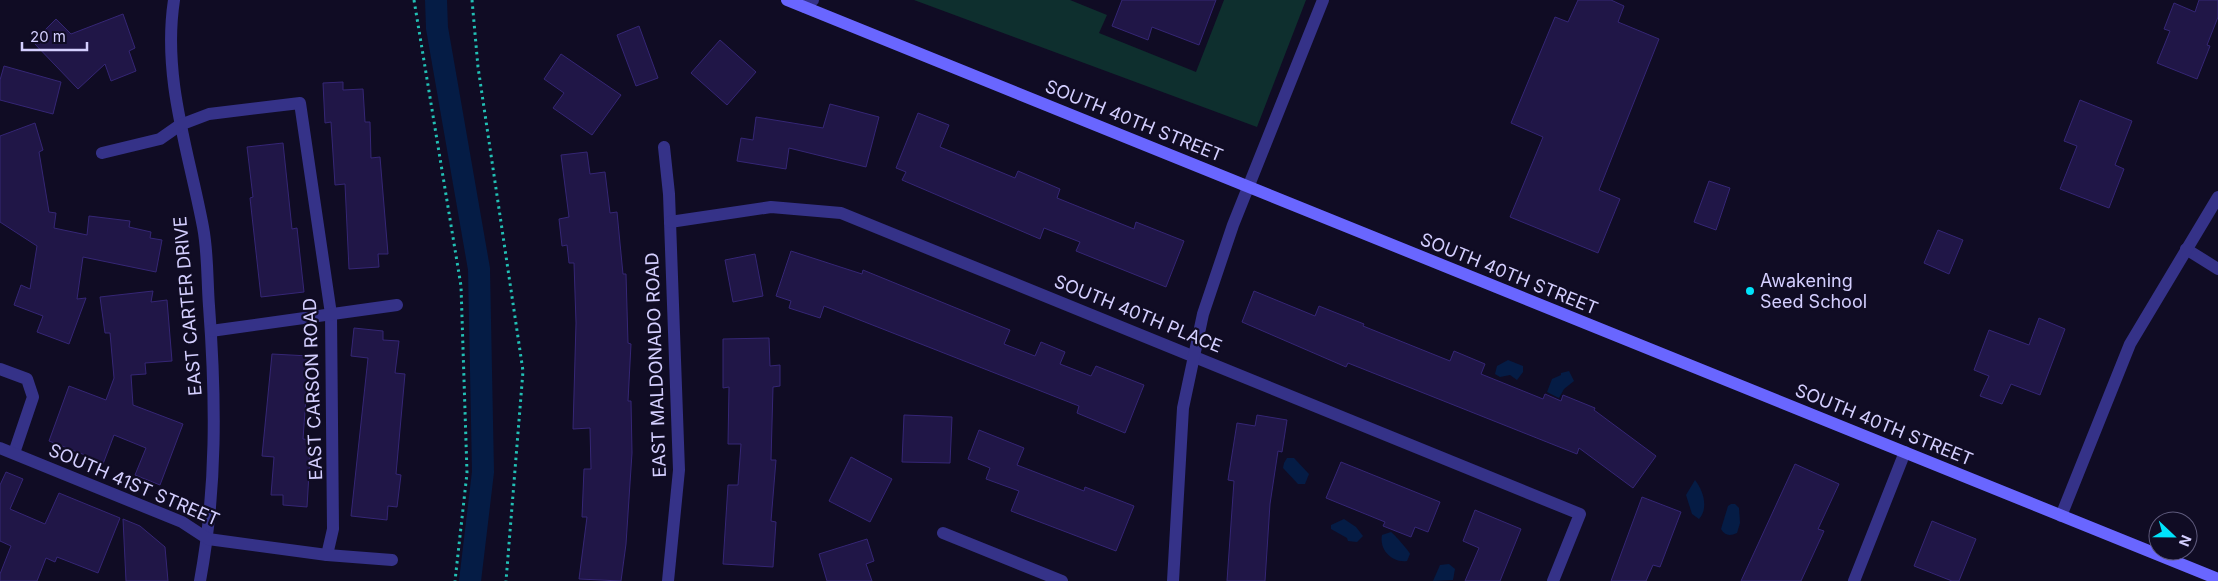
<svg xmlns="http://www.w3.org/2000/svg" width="2218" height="581" viewBox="0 0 2218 581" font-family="Inter,sans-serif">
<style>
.green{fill:#0e2f2e}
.water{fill:#051c45}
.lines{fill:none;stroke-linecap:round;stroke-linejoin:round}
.canal{stroke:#051c45;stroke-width:22}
.building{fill:#201647;stroke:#352675}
.path{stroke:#22c0b5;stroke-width:3;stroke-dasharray:2.5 4;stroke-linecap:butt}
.minor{stroke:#353288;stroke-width:12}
.secondary{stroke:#6966ff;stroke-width:12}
.poi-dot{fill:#00e3fa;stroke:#100c24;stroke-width:2}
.labels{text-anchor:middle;stroke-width:4.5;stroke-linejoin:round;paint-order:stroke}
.street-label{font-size:18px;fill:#d4cfff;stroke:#100c24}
.poi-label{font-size:18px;fill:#d4cfff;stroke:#100c24;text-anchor:start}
</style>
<rect width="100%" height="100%" fill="#100c24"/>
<polygon class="green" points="914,0 1070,0 1107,15 1099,33 1196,72 1224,0 1306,0 1257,127"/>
<g class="water">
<polygon points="1508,360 1523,366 1523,372 1517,380 1510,375 1500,377 1495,374 1497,366"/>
<polygon points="1569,371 1574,381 1564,389 1559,398 1547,392 1552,379 1561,375 1561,373"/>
<polygon points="1287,458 1294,458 1309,474 1305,484 1298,484 1283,468 1284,463"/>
<path d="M1695,480C1703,490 1709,508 1699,519L1692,514L1686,495Z"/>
<path d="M1731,504H1735L1739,508L1740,523L1737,533C1730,536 1725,536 1721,529L1728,506Z"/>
<polygon points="1344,519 1356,527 1363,536 1357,542 1348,541 1347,538 1331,529 1331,525"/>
<path d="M1391,532C1394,534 1409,551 1410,554L1407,561C1392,563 1379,550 1382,535Z"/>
<polygon points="1449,564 1455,569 1453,580 1433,581 1440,565"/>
</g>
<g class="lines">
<polyline class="canal" points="436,0 437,28 479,269 483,472 470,581"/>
</g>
<g class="building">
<polygon points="1122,0 1216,0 1199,45 1152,27 1148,40 1112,26"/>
<polygon points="1578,0 1611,0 1624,6 1618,22 1659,39 1599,190 1620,199 1598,253 1510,217 1543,137 1511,123 1555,17 1568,22"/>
<polygon points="2199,0 2218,0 2218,17 2207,45 2210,46 2197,79 2157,63 2170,31 2164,29 2174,3 2195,12"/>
<polygon points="123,14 135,48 129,51 136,71 111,81 105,64 78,89 33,42 56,19 71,34"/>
<polygon points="639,26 658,78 636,86 617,35"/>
<polygon points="720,40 756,72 727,105 691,73"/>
<polygon points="561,54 621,95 592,135 553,108 564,93 544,79"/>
<polygon points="4,66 61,82 53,114 0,100 0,80"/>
<polygon points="343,82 343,90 363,89 365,122 370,122 371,158 380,157 388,254 378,254 379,267 349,269 345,184 335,185 331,122 325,123 323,83"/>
<polygon points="2080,100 2132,121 2115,165 2124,169 2109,208 2060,189 2077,146 2064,141"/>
<polygon points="830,104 879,117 866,167 789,148 786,169 737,161 741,138 753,140 756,117 823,128"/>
<polygon points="918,113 949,125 940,147 1015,178 1018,171 1060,189 1057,198 1134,229 1136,222 1184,241 1166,287 1076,251 1080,242 1044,228 1040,239 902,180 906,172 896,168"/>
<polygon points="35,123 43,150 39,152 49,212 56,213 54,228 87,235 89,216 130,221 129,227 151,232 150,238 162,240 156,272 83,257 77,299 86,298 69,344 37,332 43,316 14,305 21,285 30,289 37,246 0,222 0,136"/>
<polygon points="283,143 292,229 297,228 304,292 261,297 250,198 253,197 247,147"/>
<polygon points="587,152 590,174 605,172 610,213 617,212 623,274 626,274 628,343 631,344 628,401 631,401 632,453 626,544 621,581 579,579 587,517 582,517 584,469 591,469 590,428 573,429 576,323 574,263 569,263 567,245 562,246 559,219 569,217 561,155"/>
<polygon points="1709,181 1730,188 1716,230 1694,222"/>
<polygon points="1938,230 1963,240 1949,274 1924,263"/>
<polygon points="791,251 862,274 863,270 1010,330 1004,344 1035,356 1041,342 1065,352 1060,364 1091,376 1096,366 1144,385 1125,433 1077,413 1079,406 824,306 820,318 789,308 791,301 776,296"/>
<polygon points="755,254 763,296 733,302 725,260"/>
<polygon points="153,291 151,302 167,300 172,361 145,363 146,374 131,375 133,405 183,424 160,485 135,475 146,448 114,435 103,464 84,457 85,455 49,441 69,386 106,400 114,378 110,333 105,333 100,297"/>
<polygon points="1254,291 1315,316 1319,306 1364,324 1363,326 1450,361 1454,351 1485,364 1481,374 1543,399 1545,394 1561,401 1563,395 1595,408 1594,410 1656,456 1633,488 1579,448 1577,454 1348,363 1346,367 1242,322"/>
<polygon points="2039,318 2065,329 2040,395 2011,384 2002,404 1980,396 1989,376 1974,370 1989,330 2029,345"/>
<polygon points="354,328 383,331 383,340 399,341 395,373 405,374 396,474 401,475 397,507 388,506 387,520 351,516 368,358 351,356"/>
<polygon points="769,338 770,366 780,365 780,386 773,387 771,460 776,460 771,521 776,522 773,567 723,564 728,485 738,485 741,444 728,444 729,387 723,388 723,339"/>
<polygon points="272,354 309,356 303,439 311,440 307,507 283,505 283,495 271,495 274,457 262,456"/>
<polygon points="904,415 952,417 950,463 902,462"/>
<polygon points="1257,415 1287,420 1282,452 1278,451 1270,504 1265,581 1227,581 1234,481 1228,480 1237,423 1255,426"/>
<polygon points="979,430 1024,448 1017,465 1084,491 1085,487 1134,506 1116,551 1011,511 1019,491 986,479 990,468 968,459"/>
<polygon points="851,457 892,479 870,522 829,501"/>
<polygon points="1341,462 1440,502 1428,532 1415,527 1411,537 1383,526 1385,522 1326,498"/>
<polygon points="1795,464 1839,484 1818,529 1824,531 1801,581 1741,581"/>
<polygon points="6,472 23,479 10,509 45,524 59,493 120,518 98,573 57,557 55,562 46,558 37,581 0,581 0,574 11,546 0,541 0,485"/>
<polygon points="1642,497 1681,512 1660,567 1653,565 1646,581 1611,581"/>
<polygon points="1475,510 1521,529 1500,581 1465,581 1479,548 1463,541"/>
<polygon points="123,519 140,526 165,547 168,581 126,581"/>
<polygon points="1932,521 1976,539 1959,581 1952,581 1914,566"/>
<polygon points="867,539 874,561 866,564 872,581 827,581 819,554"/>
</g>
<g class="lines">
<g class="path">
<polyline points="414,0 461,286 467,473 455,581"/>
<polyline points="472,0 478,67 523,371 506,581"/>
</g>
<g class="minor">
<path d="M174,0C162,78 189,152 203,227C208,253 207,280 209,306C216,399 217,489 200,581"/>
<polyline points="805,7 813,0"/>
<polyline points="664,147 669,194 679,470 668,581"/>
<polyline points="102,153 160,139 180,125 209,114 300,103 331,314 333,529 327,555"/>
<polyline points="670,222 771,207 841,213 1580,514 1553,581"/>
<polyline points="2186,249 2218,269"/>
<polyline points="211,331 397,305"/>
<polyline points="0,369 27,379 33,397 14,453"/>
<polyline points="0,448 182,522 208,539 327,555 392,560"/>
<polyline points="2061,516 2130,344 2218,197"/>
<polyline points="943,533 1062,581"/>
<polyline points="1173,581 1183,408 1203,314 1233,225 1323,0"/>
<polyline points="1854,581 1905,452"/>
</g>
<polyline class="secondary" points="787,0 2218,579"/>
</g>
<circle class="poi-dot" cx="1750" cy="291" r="5"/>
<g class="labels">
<g class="street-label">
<text transform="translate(1134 121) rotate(22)" y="6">SOUTH 40TH STREET</text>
<text transform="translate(1509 274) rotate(22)" y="6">SOUTH 40TH STREET</text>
<text transform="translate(188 306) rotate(-95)" y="6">EAST CARTER DRIVE</text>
<text transform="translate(1138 314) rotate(22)" y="6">SOUTH 40TH PLACE</text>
<text transform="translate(656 365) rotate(-92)" y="6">EAST MALDONADO ROAD</text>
<text transform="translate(313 389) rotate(-92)" y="6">EAST CARSON ROAD</text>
<text transform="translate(1884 425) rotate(22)" y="6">SOUTH 40TH STREET</text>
<text transform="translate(134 485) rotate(23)" y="6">SOUTH 41ST STREET</text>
</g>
<g class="poi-label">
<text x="1760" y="287">Awakening<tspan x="1760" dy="21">Seed School</tspan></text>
</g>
</g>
<g transform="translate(2173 536) rotate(112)"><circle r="24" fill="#100c24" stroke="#5e5a7c"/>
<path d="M0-4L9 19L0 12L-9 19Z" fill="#00e3fa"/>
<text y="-8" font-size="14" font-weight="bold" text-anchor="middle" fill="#d4cfff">N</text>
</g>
<path d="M22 42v8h65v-8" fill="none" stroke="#d4cfff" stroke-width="2.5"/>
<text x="30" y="42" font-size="15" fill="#d4cfff" stroke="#100c24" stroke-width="4" paint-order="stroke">20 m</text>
</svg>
